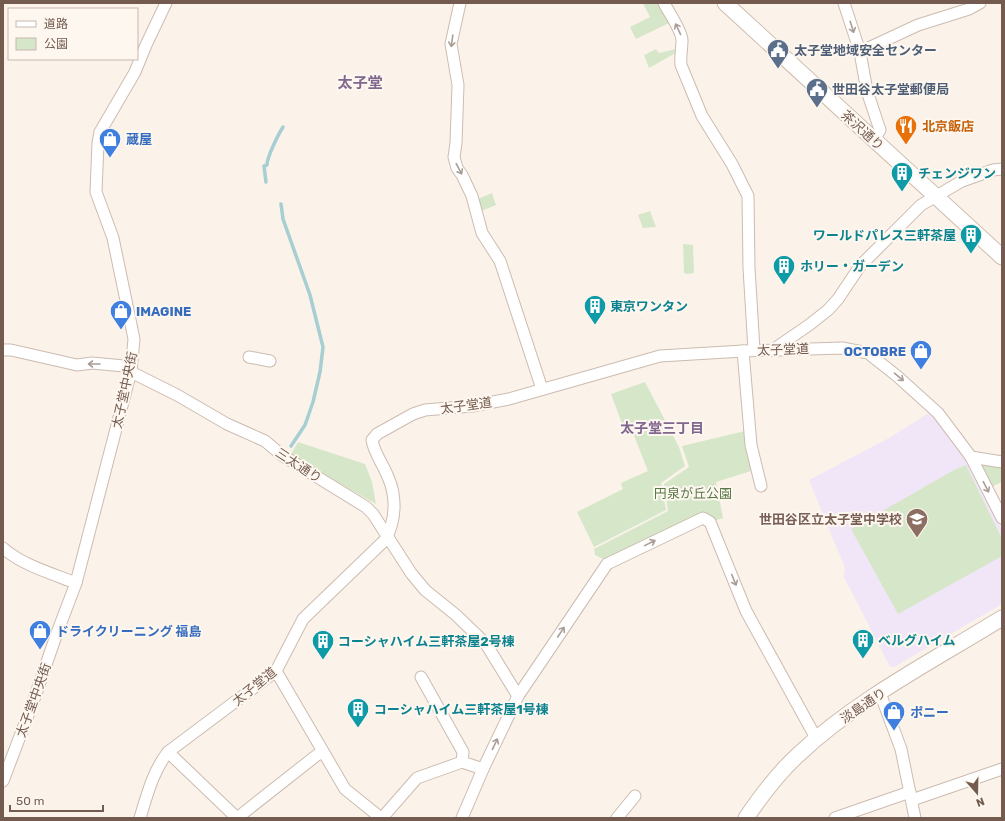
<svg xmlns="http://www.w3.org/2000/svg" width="1005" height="821" viewBox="0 0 1005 821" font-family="Rubik,'Noto Sans JP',sans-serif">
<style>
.education{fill:#f0e6f7}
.green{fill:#d6e7c9}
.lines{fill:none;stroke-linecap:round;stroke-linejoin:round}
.stream{stroke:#a7ced3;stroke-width:3.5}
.street-casing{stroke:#ccbbb0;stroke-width:13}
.secondary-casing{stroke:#cebbae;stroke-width:17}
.street{stroke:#fff;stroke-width:11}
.secondary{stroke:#fff;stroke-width:15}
.oneway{stroke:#ab9d95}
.labels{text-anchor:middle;stroke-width:4;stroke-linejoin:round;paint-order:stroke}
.service-label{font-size:13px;font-weight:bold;fill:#4e5e75;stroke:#fdf7f0;text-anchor:start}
.food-label{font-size:13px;font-weight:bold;fill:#c56008;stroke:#fdf7f0;text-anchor:start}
.street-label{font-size:13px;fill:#735b4f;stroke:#fdf7f0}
.shop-label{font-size:13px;font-weight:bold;fill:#366cbe;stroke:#fdf7f0;text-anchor:start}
.culture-label{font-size:13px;font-weight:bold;fill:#0d838f;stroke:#fdf7f0;text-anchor:start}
.park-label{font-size:13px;fill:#587848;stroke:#fdf7f0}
.education-label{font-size:13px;font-weight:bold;fill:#785e54;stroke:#fdf7f0;text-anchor:end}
.neighbourhood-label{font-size:14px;font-weight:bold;fill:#80678e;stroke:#fdf7f0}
.quarter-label{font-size:15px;font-weight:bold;fill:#80678e;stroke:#fdf7f0}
</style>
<rect width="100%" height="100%" fill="#fbf3e9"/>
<polygon class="education" points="929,413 933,413 967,459 1002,530 1002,604 894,667 891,667 889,665 844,577 845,568 809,480 889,438"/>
<g class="green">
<polygon points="643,3 659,3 669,23 636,39 630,27 650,17"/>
<polygon points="656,49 659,53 676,49 674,54 649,68 644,55"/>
<polygon points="492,193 496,205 481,211 478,199"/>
<polygon points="650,211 656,227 643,228 638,215"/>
<polygon points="683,244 693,245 694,273 687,274 684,273"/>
<polygon points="645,382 679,447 685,466 661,483 666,510 594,547 577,512 623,489 621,484 623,482 648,471 631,428 624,429 611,394"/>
<polygon points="745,431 751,471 716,482 723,518 714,521 703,514 607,561 595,555 594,549 668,511 664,484 689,467 682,446"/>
<polygon points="298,442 365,464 372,482 376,504 290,456"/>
<polygon points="979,464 1002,464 1002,482 991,487"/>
<polygon points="966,465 1002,539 1002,556 898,614 851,529 954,470"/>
</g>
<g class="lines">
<g class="stream">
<path d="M266,182L264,166L267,165C267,157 278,135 283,127"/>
<polyline points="281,204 283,219 310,295 323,347 320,372 313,402 305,425 291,446"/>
</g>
<g class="street-casing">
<g id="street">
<polyline points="460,3 451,44 458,85 456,143 454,157 457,168 462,175 472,196 482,233 500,261 542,389"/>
<path d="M664,3C669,13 681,29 682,40C682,48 680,57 681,65L702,116L732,164L748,196L749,268L754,350"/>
<polyline points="844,3 860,52 867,91 880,130 874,140"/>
<polyline points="860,52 918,25 969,9 980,3"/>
<polyline points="3,350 11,350 77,365 92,363 124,366 135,374 177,395 227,424 265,441 283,456 366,507 373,514 411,573 425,590 456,615 486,644 518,696"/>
<polyline points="777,350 777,347 809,325 828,310 838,299 860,266 921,205 962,181 993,170 1002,169"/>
<polyline points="743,351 751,445 761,486"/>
<polyline points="249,357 270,361"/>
<polyline points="971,457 1002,518"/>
<path d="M3,548C22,565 53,574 76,583"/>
<polyline points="276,671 345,789 381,818"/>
<polyline points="421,677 463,752 462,762"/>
<polyline points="880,693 901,749 915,818"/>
<polyline points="168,752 237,818"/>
<polyline points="3,781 33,702 57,633 76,583 131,371 134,339 113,238 96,192 98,143 100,132 135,72 146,45 166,3"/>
<polyline points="912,800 1002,769"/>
<path d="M140,818C147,795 153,771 168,752L276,671L303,619L385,540C396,521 397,497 388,477C383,464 374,453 372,440L377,434L413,414L425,410L472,406L509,399L660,356L743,351L842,348L868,353L897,376L938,413L971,457L1002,462"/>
<polyline points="237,818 317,755 323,752"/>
<polyline points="382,818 417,778 462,762 483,769"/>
<polyline points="462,818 483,769 518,696 607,564 703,518 710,522 746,611 816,738"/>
<polyline points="617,818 635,796"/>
<polyline points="835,818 910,792"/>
</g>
</g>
<g class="secondary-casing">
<g id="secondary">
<polyline points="725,3 1002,257"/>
<path d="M746,818C761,796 778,773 798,755C856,700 934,660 1002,618"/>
</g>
</g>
<use href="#street" class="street"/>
<use href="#secondary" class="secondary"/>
</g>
<defs><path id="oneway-shaft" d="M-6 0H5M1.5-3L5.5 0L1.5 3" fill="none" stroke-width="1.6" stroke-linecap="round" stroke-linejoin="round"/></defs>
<g class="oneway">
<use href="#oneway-shaft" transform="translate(852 27) rotate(72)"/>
<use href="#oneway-shaft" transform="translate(678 29) rotate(-115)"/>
<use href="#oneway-shaft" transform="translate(452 41) rotate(98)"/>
<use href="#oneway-shaft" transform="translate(459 169) rotate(62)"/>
<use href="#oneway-shaft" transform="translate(94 364) rotate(-180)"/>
<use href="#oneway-shaft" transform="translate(899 377) rotate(40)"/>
<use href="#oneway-shaft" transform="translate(986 487) rotate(63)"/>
<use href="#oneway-shaft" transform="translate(650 543) rotate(-26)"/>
<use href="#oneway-shaft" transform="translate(734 580) rotate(68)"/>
<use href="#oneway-shaft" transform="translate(561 632) rotate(-56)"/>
<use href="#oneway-shaft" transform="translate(495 744) rotate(-65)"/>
</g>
<defs>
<g id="civic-pin" transform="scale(1.15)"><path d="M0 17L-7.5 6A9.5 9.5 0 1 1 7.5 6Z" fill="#5c6f8a" stroke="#fdf7f0"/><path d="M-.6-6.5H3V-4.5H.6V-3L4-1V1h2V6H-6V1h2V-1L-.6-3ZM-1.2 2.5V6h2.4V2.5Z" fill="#fff"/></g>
<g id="restaurant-pin" transform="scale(1.15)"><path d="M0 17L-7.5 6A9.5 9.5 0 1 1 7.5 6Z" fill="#e8710a" stroke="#fdf7f0"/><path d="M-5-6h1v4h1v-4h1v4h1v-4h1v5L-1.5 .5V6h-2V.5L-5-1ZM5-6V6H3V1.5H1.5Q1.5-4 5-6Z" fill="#fff"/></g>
<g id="shop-pin" transform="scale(1.15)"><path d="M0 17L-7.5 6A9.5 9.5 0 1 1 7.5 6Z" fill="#3f7fe0" stroke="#fdf7f0"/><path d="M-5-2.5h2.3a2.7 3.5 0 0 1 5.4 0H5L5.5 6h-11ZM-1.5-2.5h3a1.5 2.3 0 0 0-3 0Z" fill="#fff"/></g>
<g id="building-pin" transform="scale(1.15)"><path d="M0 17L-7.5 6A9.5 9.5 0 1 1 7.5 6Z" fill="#0f9aa8" stroke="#fdf7f0"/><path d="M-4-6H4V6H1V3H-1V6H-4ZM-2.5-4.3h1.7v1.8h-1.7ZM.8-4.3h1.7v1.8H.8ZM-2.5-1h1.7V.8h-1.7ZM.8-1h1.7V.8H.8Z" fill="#fff"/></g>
<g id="school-pin" transform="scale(1.15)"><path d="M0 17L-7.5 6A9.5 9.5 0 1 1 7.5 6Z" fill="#8d6e63" stroke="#fdf7f0"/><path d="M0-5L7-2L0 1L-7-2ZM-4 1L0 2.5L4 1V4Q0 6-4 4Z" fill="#fff"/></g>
</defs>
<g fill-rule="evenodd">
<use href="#civic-pin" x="778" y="50"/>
<use href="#civic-pin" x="817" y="89"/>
<use href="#restaurant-pin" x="906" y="126"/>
<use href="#shop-pin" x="110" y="139"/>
<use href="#building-pin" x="902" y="173"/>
<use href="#building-pin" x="971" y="235"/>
<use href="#building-pin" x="784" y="266"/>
<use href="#building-pin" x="595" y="306"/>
<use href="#shop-pin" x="121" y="311"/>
<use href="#shop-pin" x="921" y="351"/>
<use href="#school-pin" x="917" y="519"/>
<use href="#shop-pin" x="40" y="631"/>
<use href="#building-pin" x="863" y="640"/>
<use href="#building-pin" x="323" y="641"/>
<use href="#building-pin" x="358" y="709"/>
<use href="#shop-pin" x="894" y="712"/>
</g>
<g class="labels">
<g class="service-label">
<text x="794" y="55">太子堂地域安全センター</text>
<text x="832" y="94">世田谷太子堂郵便局</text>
</g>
<g class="food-label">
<text x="922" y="131">北京飯店</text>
</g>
<g class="street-label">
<text transform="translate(863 130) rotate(42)" y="5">茶沢通り</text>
<text transform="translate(783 349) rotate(-2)" y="5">太子堂道</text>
<text transform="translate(124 390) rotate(-78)" y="5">太子堂中央街</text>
<text transform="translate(466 405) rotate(-8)" y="5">太子堂道</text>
<text transform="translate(299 465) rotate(33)" y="5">三太通り</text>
<text transform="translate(254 686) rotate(-39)" y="5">太子堂道</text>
<text transform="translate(33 700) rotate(-70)" y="5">太子堂中央街</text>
<text transform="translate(863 705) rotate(-34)" y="5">淡島通り</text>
</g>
<g class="shop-label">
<text x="126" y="144">蔵屋</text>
<text x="136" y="316">IMAGINE</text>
<text x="906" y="356" text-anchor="end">OCTOBRE</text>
<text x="56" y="636">ドライクリーニング 福島</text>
<text x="910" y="717">ポニー</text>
</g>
<g class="culture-label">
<text x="918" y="178">チェンジワン</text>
<text x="956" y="240" text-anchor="end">ワールドパレス三軒茶屋</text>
<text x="800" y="271">ホリー・ガーデン</text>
<text x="610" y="311">東京ワンタン</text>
<text x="878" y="645">ベルグハイム</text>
<text x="338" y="646">コーシャハイム三軒茶屋2号棟</text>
<text x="374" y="714">コーシャハイム三軒茶屋1号棟</text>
</g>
<g class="park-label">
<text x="693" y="498">円泉が丘公園</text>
</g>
<g class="education-label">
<text x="902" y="524">世田谷区立太子堂中学校</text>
</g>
<g class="neighbourhood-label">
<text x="662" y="433">太子堂三丁目</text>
</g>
<g class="quarter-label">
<text x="360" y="88">太子堂</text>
</g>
</g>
<rect width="1005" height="821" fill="none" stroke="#735b4f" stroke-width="8"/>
<rect x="8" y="8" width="130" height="52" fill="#fdf7f0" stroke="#c6b9b0"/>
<rect x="16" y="21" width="20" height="6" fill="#ffffff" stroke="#c6b9b0"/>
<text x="44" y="28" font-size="12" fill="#735b4f">道路</text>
<rect x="16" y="38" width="20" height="12" fill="#d6e7c9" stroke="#c6b9b0"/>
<text x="44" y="48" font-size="12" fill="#735b4f">公園</text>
<g transform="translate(977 793) rotate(160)" stroke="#fdf7f0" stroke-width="3" paint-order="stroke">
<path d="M0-3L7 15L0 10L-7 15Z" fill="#735b4f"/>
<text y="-6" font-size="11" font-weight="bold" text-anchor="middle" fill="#735b4f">N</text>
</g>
<path d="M10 805v6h93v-6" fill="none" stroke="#735b4f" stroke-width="2"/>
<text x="16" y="805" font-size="12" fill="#735b4f" stroke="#fdf7f0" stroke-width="3" paint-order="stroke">50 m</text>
</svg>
